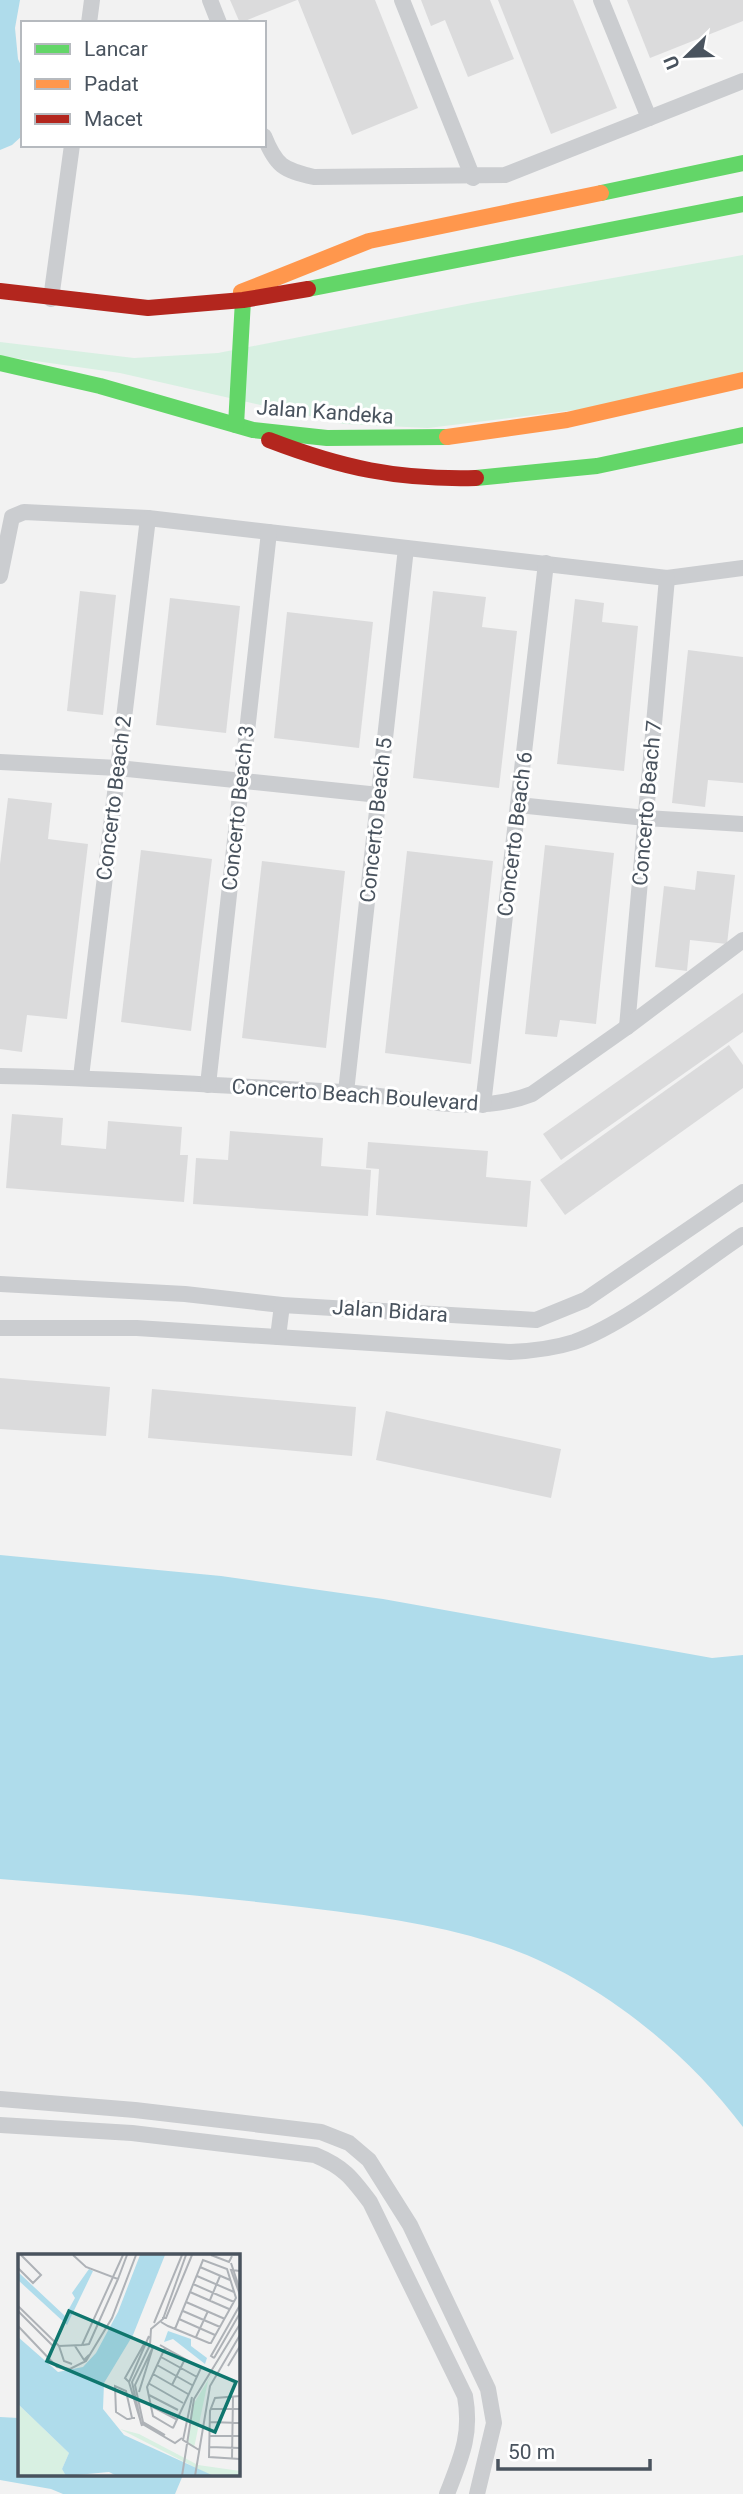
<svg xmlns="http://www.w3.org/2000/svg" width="743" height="2494" viewBox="0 0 743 2494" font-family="Roboto,sans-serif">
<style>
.green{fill:#d8f0e2}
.water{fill:#afdceb}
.building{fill:#dbdbdc}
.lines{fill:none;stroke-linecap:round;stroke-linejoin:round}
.street{stroke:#cbcdd0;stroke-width:16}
.fast{stroke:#63d668;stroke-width:16}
.slow{stroke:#ff974d;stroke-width:16}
.jam{stroke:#b3261e;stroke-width:16}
.labels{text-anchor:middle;stroke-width:6;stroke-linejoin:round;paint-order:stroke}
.street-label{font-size:21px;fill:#49535e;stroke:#fff}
.inset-road{fill:none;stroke:#aeb2b7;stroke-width:2}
.view{fill:#0f766e;fill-opacity:0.15;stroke:#0f766e;stroke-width:3.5}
.inset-edge{fill:none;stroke:#49535e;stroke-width:3.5}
</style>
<rect width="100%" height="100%" fill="#f2f2f2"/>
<polygon class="green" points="743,255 743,373 617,405 428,428 344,424 120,373 0,356 0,342 134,358 218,353 472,303"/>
<g class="water">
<polygon points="0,0 20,0 15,28 18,59 23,70 23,135 12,145 0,150"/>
<path d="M0,1555L221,1576L383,1599L712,1658L743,1655V2127C683,2047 591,1974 494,1943C432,1923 366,1915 301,1907C201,1895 101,1887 0,1879Z"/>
<polygon points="0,2417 19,2418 19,2475 183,2475 175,2494 63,2494 51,2489 0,2480"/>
</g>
<g class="building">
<polygon points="230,0 297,0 240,23"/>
<polygon points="298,0 375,0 418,108 352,135"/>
<polygon points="421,0 490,0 514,59 468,77 445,20 431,26"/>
<polygon points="498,0 573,0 617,108 551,134"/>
<polygon points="627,0 743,0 743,21 650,58"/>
<polygon points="80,591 116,595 103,715 67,711"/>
<polygon points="433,591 486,597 482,627 517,631 499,788 413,778"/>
<polygon points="170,598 240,606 226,733 156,725"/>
<polygon points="575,599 604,603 602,622 638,626 624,771 557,764"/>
<polygon points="287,612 373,622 359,748 274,738"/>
<polygon points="688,650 743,657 743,783 708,780 705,807 672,803"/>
<polygon points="8,798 52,803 48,839 88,844 67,1019 27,1015 22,1052 0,1049 0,864"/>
<polygon points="545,845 614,853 596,1024 560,1020 557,1037 525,1034"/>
<polygon points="141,850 212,859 191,1031 121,1022"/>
<polygon points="407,851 493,861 471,1064 385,1053"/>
<polygon points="262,861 345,871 326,1048 242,1038"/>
<polygon points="697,871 735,875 727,944 690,940 687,971 655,967 664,886 695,890"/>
<polygon points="743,993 743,1032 561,1160 543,1134"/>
<polygon points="729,1045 743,1065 743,1088 565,1215 540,1180"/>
<polygon points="12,1114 63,1118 61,1145 106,1149 108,1121 182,1127 180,1155 188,1155 184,1202 6,1188"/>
<polygon points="230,1131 323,1138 321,1166 371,1170 368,1216 193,1204 196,1158 228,1160"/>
<polygon points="368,1142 488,1151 486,1177 531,1181 527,1227 376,1215 379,1169 366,1168"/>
<polygon points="0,1378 110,1387 106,1436 0,1429"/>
<polygon points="152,1389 356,1407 352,1456 148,1438"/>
<polygon points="386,1411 561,1449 551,1498 376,1460"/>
</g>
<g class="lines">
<g class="street">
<polyline points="210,0 219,23"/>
<polyline points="402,0 473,178"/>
<polyline points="601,0 649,118"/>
<polyline points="89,23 92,0"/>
<path d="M264,136C276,166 283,170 314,177L505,175L743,81"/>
<polyline points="51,299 72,145"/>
<polyline points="0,576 12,517 24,512 148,518 667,578 743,568"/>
<polyline points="0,762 118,768 379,795"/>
<polyline points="518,805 646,818 743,824"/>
<polyline points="627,1027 667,578"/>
<path d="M0,1076C114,1078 228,1086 342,1092C403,1096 474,1117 532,1094L627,1027L743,940"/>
<polyline points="81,1077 148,518"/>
<polyline points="208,1085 269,532"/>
<polyline points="346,1092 406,548"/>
<polyline points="483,1105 546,563"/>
<polyline points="0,1284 185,1294 282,1305 536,1320 585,1300 743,1192"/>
<path d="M0,1328H137L510,1352C532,1351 552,1349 574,1342C626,1324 695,1267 743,1235"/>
<polyline points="278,1337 282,1305"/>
<polyline points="0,2099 135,2110 321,2132 349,2143 369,2160 410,2225 488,2389 494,2423 477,2494"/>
<path d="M0,2125L132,2133L315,2155C344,2167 352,2178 370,2202L465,2396C472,2435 461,2458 447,2494"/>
</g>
<g class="fast">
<polyline points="601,193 743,163"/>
<polyline points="308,289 743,204"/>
<polyline points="0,363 100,386 253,430 327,438 447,437"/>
<polyline points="236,425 243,300"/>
<polyline points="476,478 597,466 743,435"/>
</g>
<g class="slow">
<polyline points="241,292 369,241 601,193"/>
<polyline points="447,437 567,420 743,380"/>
</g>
<g class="jam">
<polyline points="0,291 148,308 243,300 308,289"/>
<path d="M269,440C342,468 397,480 476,478"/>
</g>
</g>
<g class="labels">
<g class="street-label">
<text transform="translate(325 412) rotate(4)" y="7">Jalan Kandeka</text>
<text transform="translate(114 798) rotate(-83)" y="7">Concerto Beach 2</text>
<text transform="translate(647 803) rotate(-85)" y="7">Concerto Beach 7</text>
<text transform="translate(238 808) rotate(-84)" y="7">Concerto Beach 3</text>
<text transform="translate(376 820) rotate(-84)" y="7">Concerto Beach 5</text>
<text transform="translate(515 834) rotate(-83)" y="7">Concerto Beach 6</text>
<text transform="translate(355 1095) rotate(4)" y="7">Concerto Beach Boulevard</text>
<text transform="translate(390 1311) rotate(4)" y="7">Jalan Bidara</text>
</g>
</g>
<g transform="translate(18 2254)">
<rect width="222" height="222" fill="#f2f2f2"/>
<path d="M222,73L190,127L176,194L169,190L175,151ZM0,150L51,199L44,215L48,222H0ZM102,175L121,180L180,211L222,217V221L190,220Z" fill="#d8f0e2"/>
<path d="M122,1H147L115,81L86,129L85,155L106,181L196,222H99L91,218L48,222L44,215L51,199L0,150V83L40,118L65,113L78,99L100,58ZM71,15L75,17L49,71L0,26V18L47,62L57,44L54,39ZM150,77L173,85V92L189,104L187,110L155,85L146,88Z" fill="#afdceb"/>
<path class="inset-road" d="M55,1L68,13L100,25L71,90L65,91M193,1L211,8L214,2M213,9L222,36M182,13L212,26M0,14L15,29L23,21L3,1M222,17L213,16L222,41M179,22L216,38M100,25L109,1M175,30L216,48M172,38L211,55M192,46L202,22M168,48L207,65M0,52L41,92L64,91L105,1M0,57L35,92M165,57L202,73M144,64H148L174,1M161,65L197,81M143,68L150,72L191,89H193L218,44L209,15L185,6L157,75M136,69L164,1M0,72L39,113L52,115L68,107L94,64L118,1M178,83L190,57M142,91L183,114L155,174M41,92L46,107L54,110M57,92L66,106L71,101M135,93L117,131L125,168L147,181M147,94L129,133L135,162L155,174M143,103L179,123M196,104L193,102L222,51M196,104L222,59M139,111L174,131M210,112L222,92M135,120L170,140M111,128L107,124L126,90M130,129L165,149M154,131L167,105M121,138L135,93M131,141L160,156M222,142L197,144L192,157L191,203L222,205M174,143L165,186L181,196M135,153L158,165M192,155H222M114,164L108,137L97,132L98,158L109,165H111L114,164H117M191,168L222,169M124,172L111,128L131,82M191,182H222M164,184L157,189L123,169L114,128L132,91L133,75L145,65L168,1M191,193L222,194M214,205L215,142M164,222L176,145L222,70M177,222L192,132L222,81"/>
<path class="view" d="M51,57L218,128L197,178L29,107Z"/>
<rect width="222" height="222" class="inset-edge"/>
</g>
<rect x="21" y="21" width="245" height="126" fill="#ffffff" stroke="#b6babf" stroke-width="2"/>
<rect x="35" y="44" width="35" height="10" fill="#63d668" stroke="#b6babf" stroke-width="2"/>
<text x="84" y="56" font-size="21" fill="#49535e">Lancar</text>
<rect x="35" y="79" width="35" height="10" fill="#ff974d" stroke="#b6babf" stroke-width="2"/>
<text x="84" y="91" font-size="21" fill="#49535e">Padat</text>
<rect x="35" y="114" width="35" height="10" fill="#b3261e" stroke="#b6babf" stroke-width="2"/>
<text x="84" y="126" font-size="21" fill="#49535e">Macet</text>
<g transform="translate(687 56) rotate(247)" stroke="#ffffff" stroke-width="5" paint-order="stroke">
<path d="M0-5L12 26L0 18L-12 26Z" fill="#49535e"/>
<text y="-10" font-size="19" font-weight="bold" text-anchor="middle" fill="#49535e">U</text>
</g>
<path d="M498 2459v10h152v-10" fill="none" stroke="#49535e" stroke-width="3.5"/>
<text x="508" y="2459" font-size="21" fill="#49535e" stroke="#ffffff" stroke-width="5" paint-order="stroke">50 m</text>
</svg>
